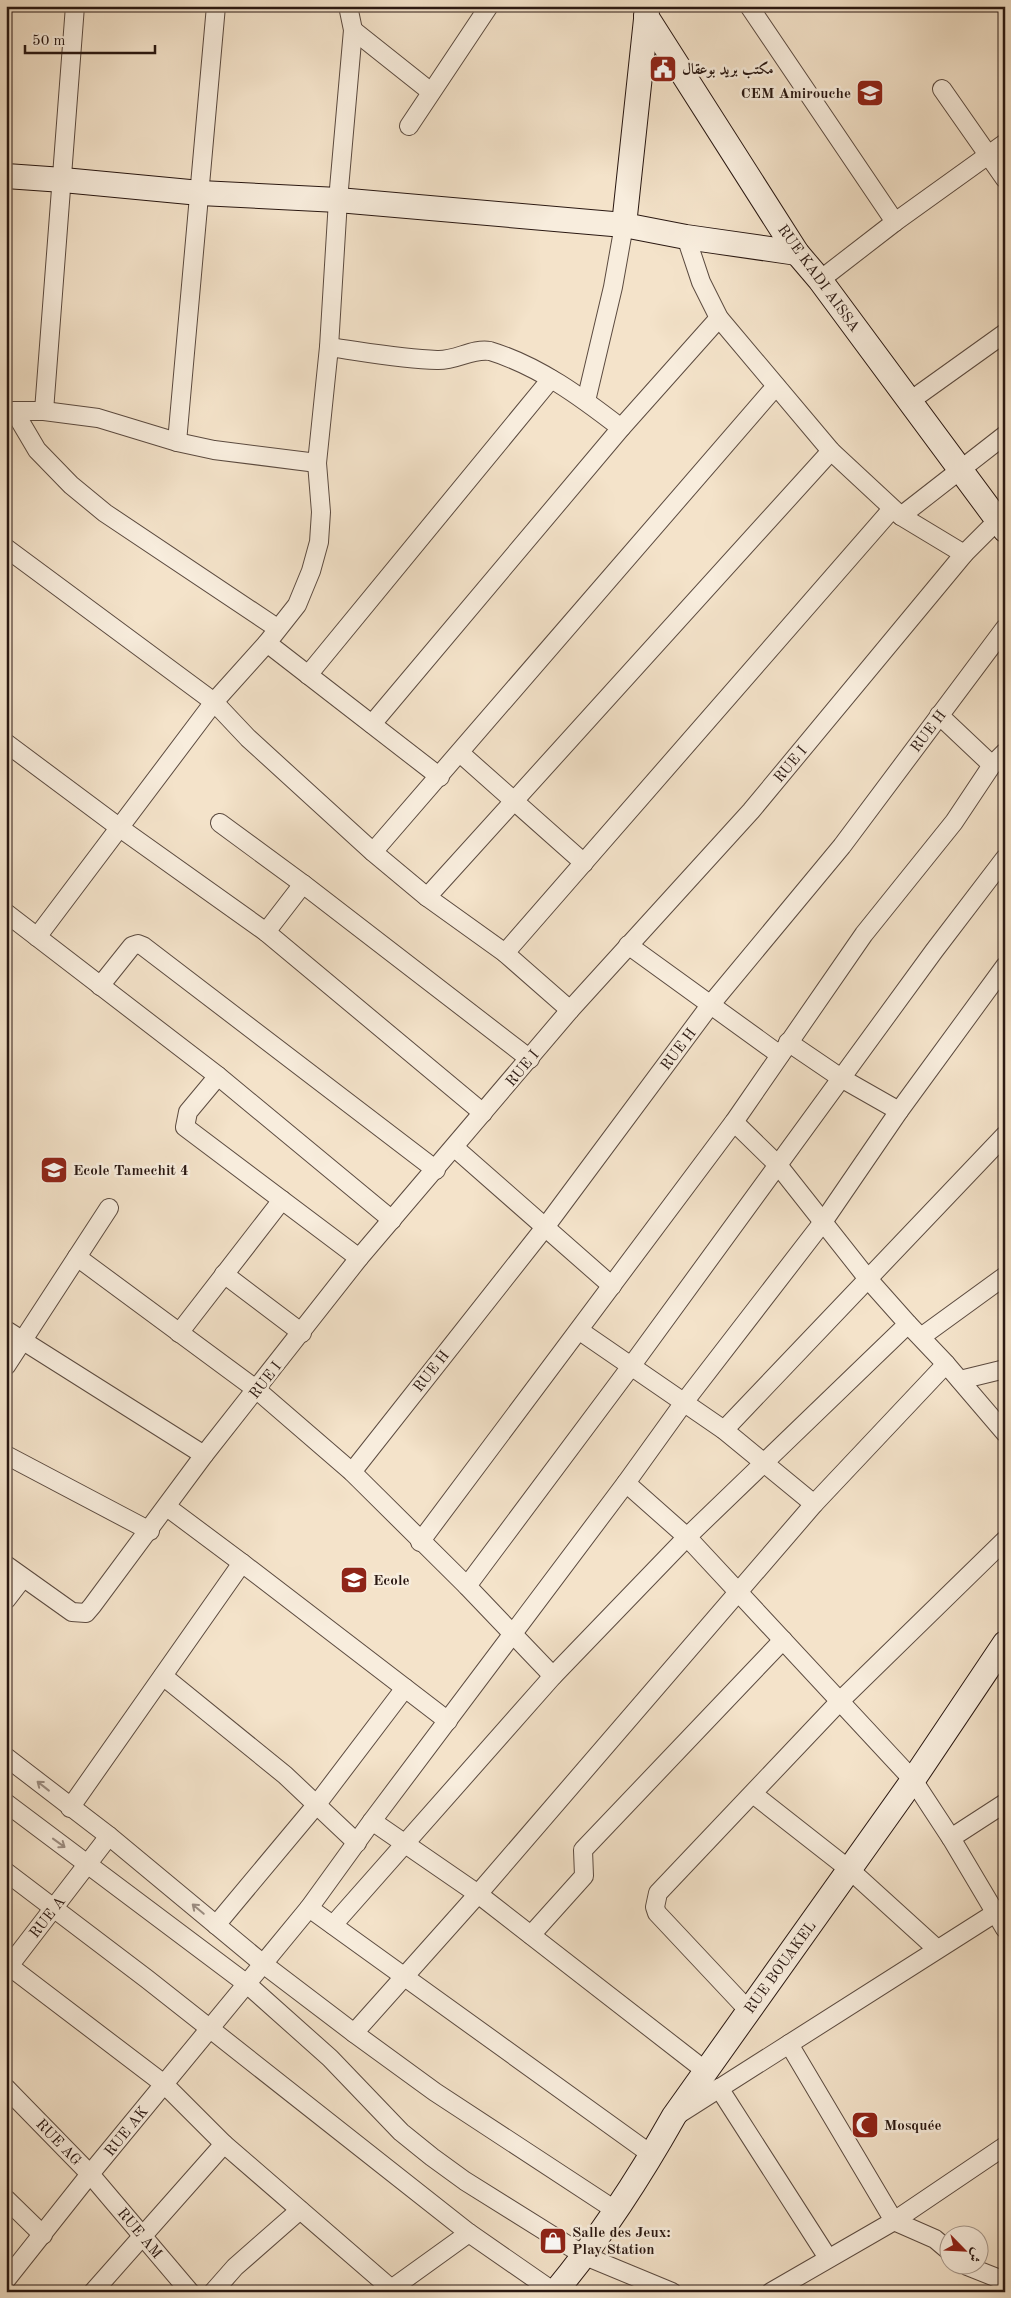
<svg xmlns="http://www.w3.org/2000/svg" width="1011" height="2298" viewBox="0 0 1011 2298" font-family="'Old Standard TT',Amiri,serif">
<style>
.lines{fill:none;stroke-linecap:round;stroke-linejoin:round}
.minor-casing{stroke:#5c4b40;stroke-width:20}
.secondary-casing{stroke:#2a1812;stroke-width:26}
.minor{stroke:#f8eddd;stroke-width:18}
.secondary{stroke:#f8eddd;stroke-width:24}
.oneway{stroke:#9b8d82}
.labels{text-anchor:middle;stroke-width:5;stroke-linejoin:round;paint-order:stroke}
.poi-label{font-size:15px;font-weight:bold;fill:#2a1812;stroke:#f8eddd;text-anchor:start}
.street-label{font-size:15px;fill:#2a1812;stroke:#f8eddd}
</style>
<rect width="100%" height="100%" fill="#f4e3ca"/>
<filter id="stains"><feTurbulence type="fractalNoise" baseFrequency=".004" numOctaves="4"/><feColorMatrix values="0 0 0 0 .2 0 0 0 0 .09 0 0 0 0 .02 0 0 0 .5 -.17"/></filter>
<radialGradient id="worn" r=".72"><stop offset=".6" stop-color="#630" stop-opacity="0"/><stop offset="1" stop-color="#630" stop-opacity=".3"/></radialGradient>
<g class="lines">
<g class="minor-casing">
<g id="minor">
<polyline points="749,6 895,222"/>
<polyline points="353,30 431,92"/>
<polyline points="942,89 1005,179"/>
<polyline points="409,126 489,6"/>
<polyline points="686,237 701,282 719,318 831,451 901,516 964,554"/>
<polyline points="820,280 895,222 1005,143"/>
<path d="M329,347C365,352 401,359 437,360C456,361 472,348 490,351C539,366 581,397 621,428"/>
<polyline points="586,401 613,287 624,225"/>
<polyline points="910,401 1005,333"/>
<polyline points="6,411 44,411 98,418 177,442 214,450 317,463"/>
<polyline points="14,411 37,450 71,485 105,513 277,628"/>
<polyline points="44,411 75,6"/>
<polyline points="177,442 216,6"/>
<polyline points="901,516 1005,435"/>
<polyline points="6,548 214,702 248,738 373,852 427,897 505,953 570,1010"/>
<polyline points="267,643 440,777"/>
<polyline points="308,675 551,379"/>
<polyline points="939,715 992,765"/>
<polyline points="372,724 621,428 719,318"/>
<polyline points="6,743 120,828 266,932 483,1113"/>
<polyline points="460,753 584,863"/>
<polyline points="220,823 303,884 530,1059"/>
<polyline points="373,852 776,386"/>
<polyline points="427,897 831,451"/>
<polyline points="6,913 218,1076 392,1220"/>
<polyline points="266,932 303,884"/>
<polyline points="37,937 214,702 267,643 297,605 311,571 319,542 321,512 317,463 329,347 338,200 353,30 348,6"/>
<polyline points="628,945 780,1055"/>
<polyline points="505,953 892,509"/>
<polyline points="100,986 132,946 138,944 143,946 436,1170"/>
<polyline points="788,1042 841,1078 899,1111"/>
<polyline points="218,1076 188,1112 185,1127 359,1258"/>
<polyline points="734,1122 778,1165 868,1279 908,1324 946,1364 1005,1433"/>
<polyline points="455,1148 612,1286"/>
<polyline points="77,1257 257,1390 352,1472 467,1586 553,1676"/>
<polyline points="224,1274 302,1333"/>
<polyline points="6,1330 204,1455"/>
<polyline points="580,1331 724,1430 814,1504"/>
<polyline points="179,1333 282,1200"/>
<polyline points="921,1337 1005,1276"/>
<polyline points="6,1366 109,1208"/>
<polyline points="960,1380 1005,1369"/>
<polyline points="724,1430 1005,1135"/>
<polyline points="6,1455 150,1531"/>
<polyline points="352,1472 546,1226 711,1004 842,846 1005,628"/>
<polyline points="626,1483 687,1537 913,1780 951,1838 1005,1929"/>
<polyline points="420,1542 734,1122 864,934 954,822 992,765 1005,752"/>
<polyline points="242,1563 448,1721"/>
<polyline points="6,1565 72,1612 86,1613 92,1606 204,1455 359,1258 570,1010 751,811 964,554 998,520"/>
<polyline points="467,1586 632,1365 934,951 1005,858"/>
<polyline points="6,1600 23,1578"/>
<polyline points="163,1676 285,1775 357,1843"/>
<polyline points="6,1757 109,1836 262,1963 354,2033 435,2092 615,2210"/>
<polyline points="753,1794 850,1870 937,1949"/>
<polyline points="6,1803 247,1984 330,2058 401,2132 432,2157 465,2181 585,2256 672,2292"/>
<polyline points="70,1808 242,1563 167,1507"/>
<polyline points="372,1821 478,1894 707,2072"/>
<polyline points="951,1838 1005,1803"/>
<polyline points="6,1872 147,1979 469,2233 554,2292"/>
<polyline points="309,1908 652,2155"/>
<polyline points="216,1925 317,1804 405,1688"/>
<polyline points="333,1925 553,1676 687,1537 908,1324"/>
<polyline points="531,1935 584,1876 583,1850 783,1640"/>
<polyline points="9,1966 164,2084 224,2144 395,2292"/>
<polyline points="6,1970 109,1836"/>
<polyline points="749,2011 657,1913 655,1907 658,1893 840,1701 1005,1540"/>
<polyline points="354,2033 478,1894 814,1504 946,1364"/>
<polyline points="789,2044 894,2221 935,2239 948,2250"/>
<polyline points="6,2088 90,2174 190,2292"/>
<polyline points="719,2088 828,2258"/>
<polyline points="679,2114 1003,1908"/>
<polyline points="6,2199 43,2235"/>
<polyline points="967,2266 1005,2281"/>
<polyline points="6,2280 90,2174 309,1908 372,1821 626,1483 685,1401 823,1222 899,1111 1005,966"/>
<polyline points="93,2292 224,2144"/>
<polyline points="213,2292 235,2267 300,2210"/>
<polyline points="387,2292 469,2233"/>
<polyline points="771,2292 894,2221 1005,2146"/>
</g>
</g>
<g class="secondary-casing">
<g id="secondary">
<polyline points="646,16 797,253 820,280 1005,530"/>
<polyline points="6,176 63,180 200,193 338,200 624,225 686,237 797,253"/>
<polyline points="624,225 647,10"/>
<path d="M555,2292C600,2238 639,2178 674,2116L913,1780L1005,1643"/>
</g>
</g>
<use href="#minor" class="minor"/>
<use href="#secondary" class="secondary"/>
</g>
<defs><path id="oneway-shaft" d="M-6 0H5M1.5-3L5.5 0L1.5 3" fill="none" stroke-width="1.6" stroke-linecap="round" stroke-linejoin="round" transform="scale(1.25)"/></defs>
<g class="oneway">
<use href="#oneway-shaft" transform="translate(43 1786) rotate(-142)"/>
<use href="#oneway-shaft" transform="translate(59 1843) rotate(36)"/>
<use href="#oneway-shaft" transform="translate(198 1909) rotate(-140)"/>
</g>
<defs>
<g id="civic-square" transform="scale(1.4375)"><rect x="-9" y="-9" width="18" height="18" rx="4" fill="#8f2418" stroke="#f8eddd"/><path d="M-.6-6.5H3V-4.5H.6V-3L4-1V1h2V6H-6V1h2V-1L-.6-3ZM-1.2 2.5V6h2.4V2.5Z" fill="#fff"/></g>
<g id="school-square" transform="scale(1.4375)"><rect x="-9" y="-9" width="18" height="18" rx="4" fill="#8f2418" stroke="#f8eddd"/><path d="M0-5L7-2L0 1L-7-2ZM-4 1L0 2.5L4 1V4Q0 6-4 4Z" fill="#fff"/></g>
<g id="mosque-square" transform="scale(1.4375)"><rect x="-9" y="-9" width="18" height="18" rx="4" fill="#8f2418" stroke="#f8eddd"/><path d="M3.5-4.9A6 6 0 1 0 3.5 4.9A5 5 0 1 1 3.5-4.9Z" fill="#fff"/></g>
<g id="shop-square" transform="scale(1.4375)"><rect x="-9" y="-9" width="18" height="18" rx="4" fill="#8f2418" stroke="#f8eddd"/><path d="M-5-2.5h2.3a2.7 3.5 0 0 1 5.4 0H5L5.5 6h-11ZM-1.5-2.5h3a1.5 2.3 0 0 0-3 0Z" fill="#fff"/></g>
</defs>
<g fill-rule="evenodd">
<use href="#civic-square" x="663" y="69"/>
<use href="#school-square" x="870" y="93"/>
<use href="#school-square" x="54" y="1170"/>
<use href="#school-square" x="354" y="1580"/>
<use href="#mosque-square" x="865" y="2125"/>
<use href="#shop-square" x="553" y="2241"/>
</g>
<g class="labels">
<g class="poi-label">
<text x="682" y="74">مكتب بريد بوعقال</text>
<text x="851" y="98" text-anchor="end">CEM Amirouche</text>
<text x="73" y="1175">Ecole Tamechit 4</text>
<text x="373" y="1585">Ecole</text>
<text x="884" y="2130">Mosquée</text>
<text x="572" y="2237">Salle des Jeux:<tspan x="572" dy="17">Play Station</tspan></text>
</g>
<g class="street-label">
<text transform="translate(819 278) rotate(54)" y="5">RUE KADI AISSA</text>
<text transform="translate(928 731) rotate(-53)" y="5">RUE H</text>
<text transform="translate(790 764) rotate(-50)" y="5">RUE I</text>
<text transform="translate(678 1049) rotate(-53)" y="5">RUE H</text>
<text transform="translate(522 1068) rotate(-50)" y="5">RUE I</text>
<text transform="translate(431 1371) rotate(-52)" y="5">RUE H</text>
<text transform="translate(265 1380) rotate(-52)" y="5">RUE I</text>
<text transform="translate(47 1917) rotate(-52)" y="5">RUE A</text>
<text transform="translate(780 1967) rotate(-54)" y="5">RUE BOUAKEL</text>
<text transform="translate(126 2131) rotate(-51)" y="5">RUE AK</text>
<text transform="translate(59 2142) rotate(46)" y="5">RUE AG</text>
<text transform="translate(140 2233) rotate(50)" y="5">RUE AM</text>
</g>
</g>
<rect width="1011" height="2298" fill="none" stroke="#f4e3ca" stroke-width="25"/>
<rect x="8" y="8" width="996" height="2283" fill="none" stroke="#2a1812" stroke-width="2.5"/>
<rect x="12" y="12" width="986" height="2273" fill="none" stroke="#2a1812"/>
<g transform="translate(964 2250) rotate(114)"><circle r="24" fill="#f8eddd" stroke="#a6988c"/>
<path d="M0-4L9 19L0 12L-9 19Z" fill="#8f2418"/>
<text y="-8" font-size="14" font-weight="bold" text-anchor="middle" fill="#2a1812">ش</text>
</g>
<path d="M25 45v8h130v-8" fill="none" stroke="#2a1812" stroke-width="2.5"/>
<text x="32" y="45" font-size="15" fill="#2a1812" stroke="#f8eddd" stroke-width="4" paint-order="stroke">50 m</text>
<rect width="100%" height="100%" filter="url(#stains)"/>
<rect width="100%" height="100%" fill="url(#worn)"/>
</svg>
